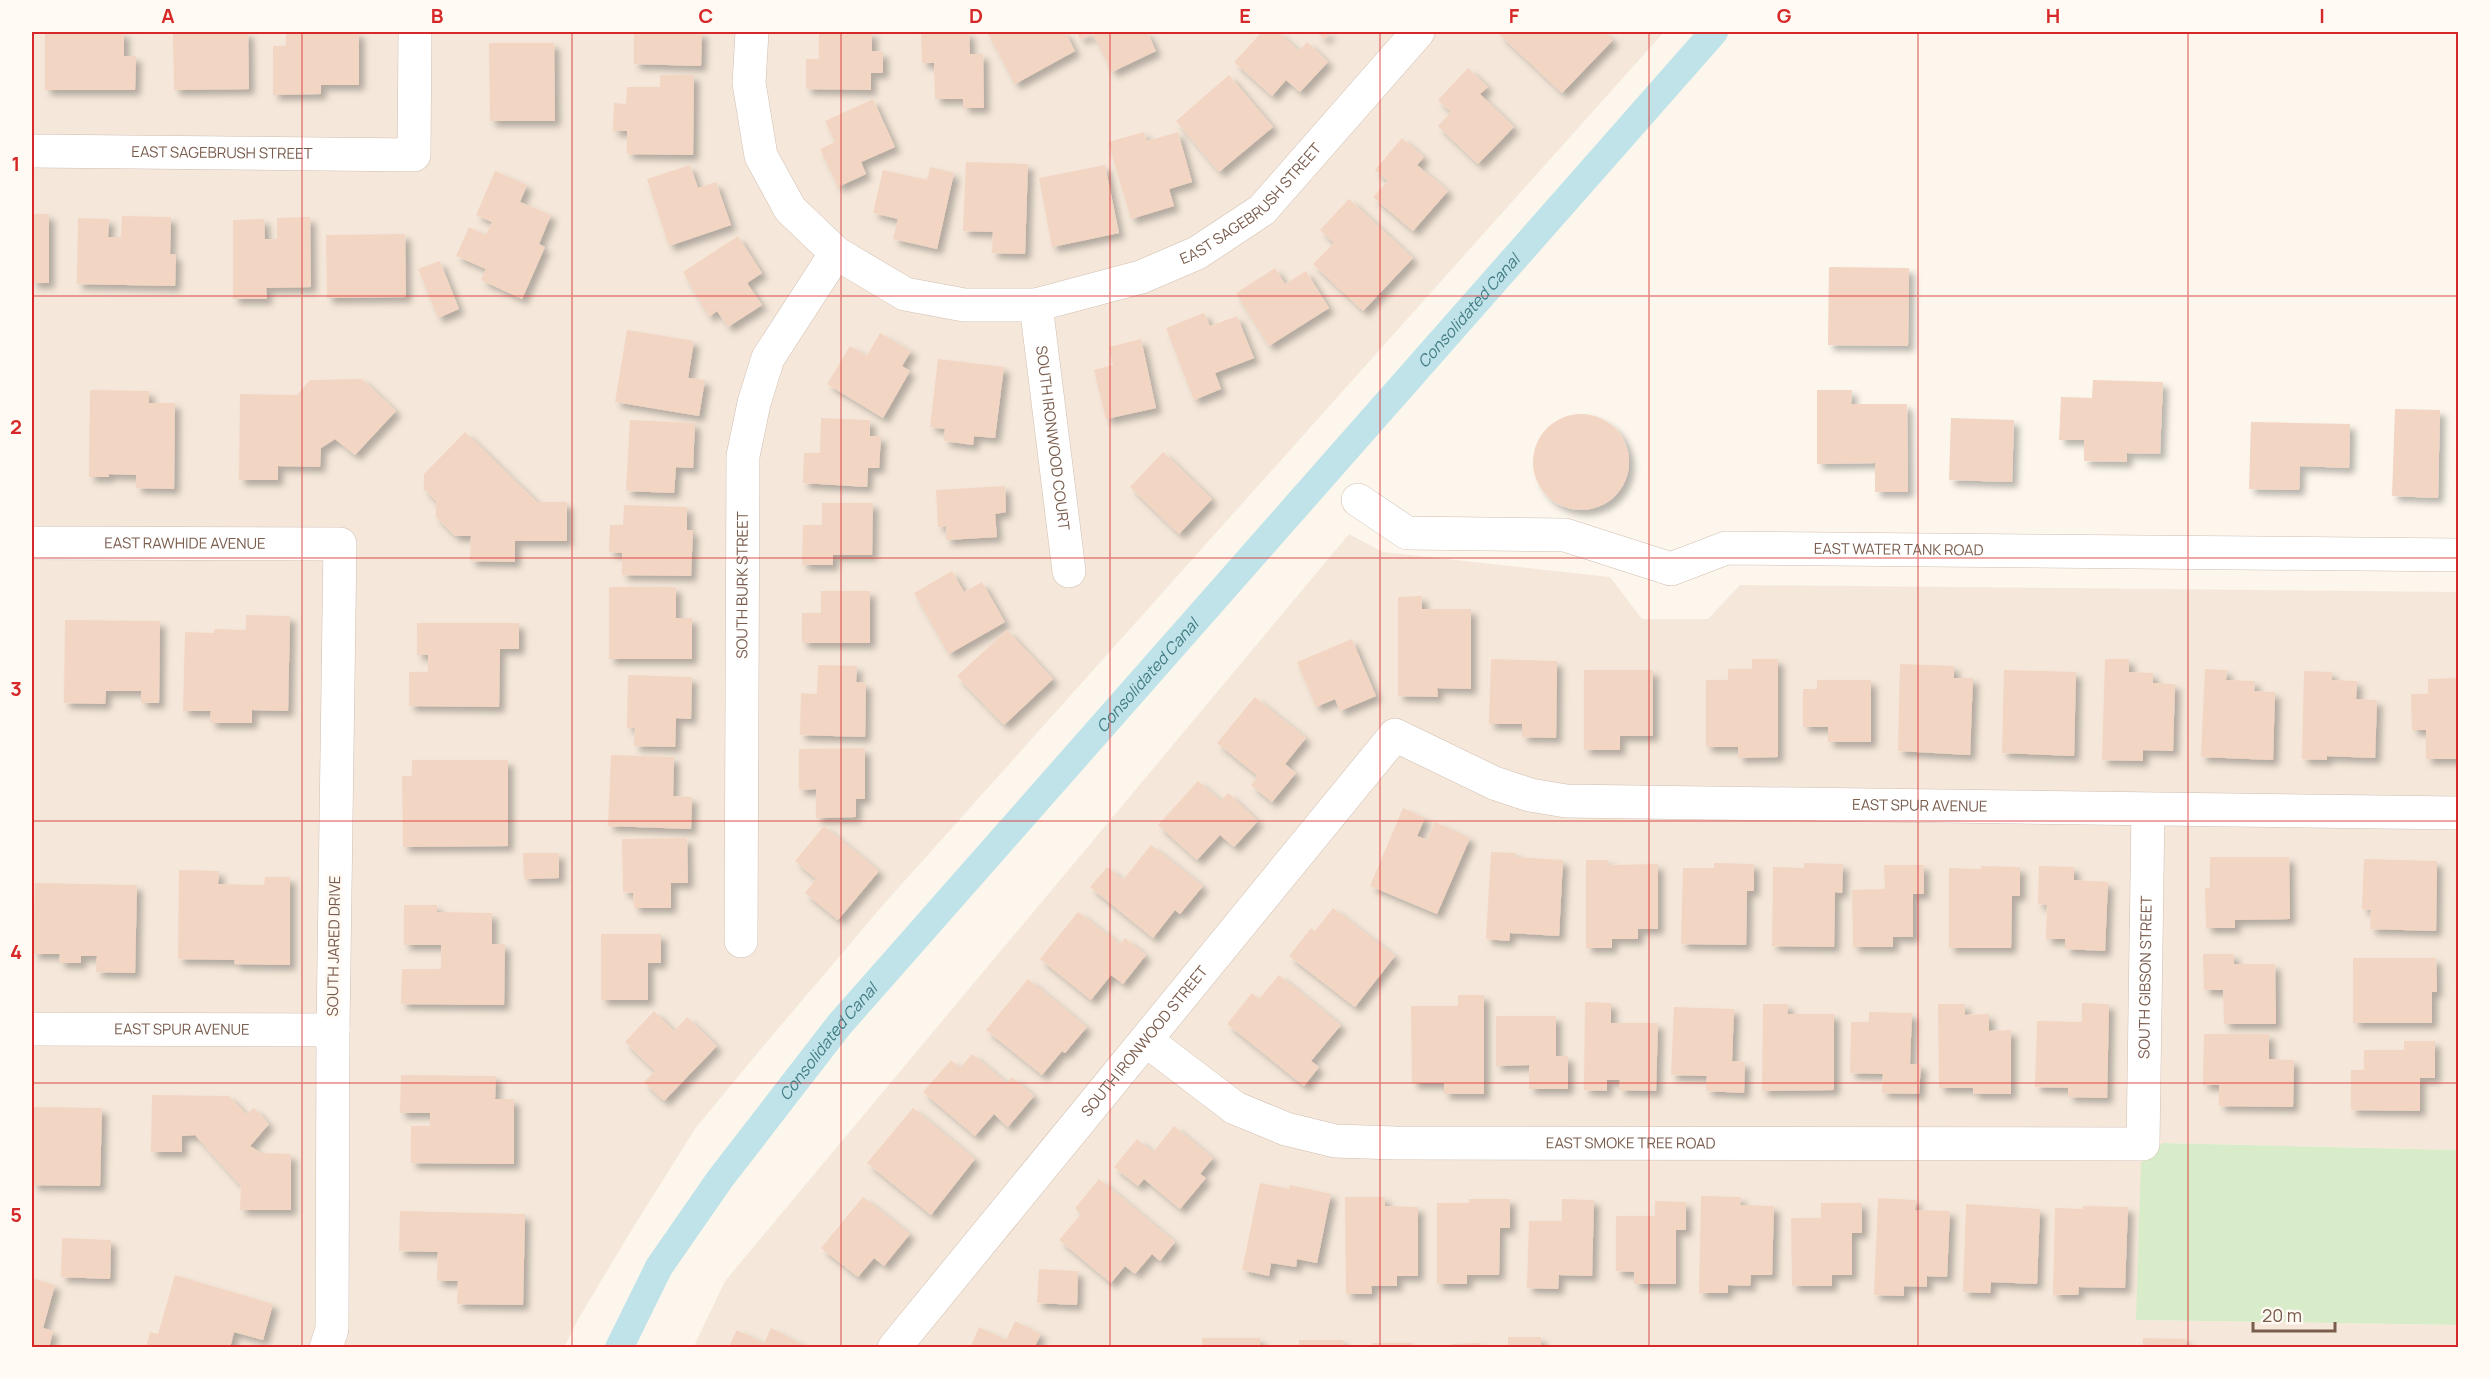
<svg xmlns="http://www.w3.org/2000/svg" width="2490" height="1379" viewBox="0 0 2490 1379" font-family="Manrope,sans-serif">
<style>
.residential{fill:#f5e8da}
.green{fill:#d8ecc9}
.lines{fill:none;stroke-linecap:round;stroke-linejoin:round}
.canal{stroke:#bfe3e8;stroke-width:28}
.building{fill:#f3d5c3;filter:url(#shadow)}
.minor-casing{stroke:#d1beb0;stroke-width:34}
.minor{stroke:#fff;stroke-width:33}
.grid{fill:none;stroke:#d62828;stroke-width:1.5;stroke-opacity:0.55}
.labels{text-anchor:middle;stroke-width:6;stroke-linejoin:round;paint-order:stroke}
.street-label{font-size:15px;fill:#7a5c4d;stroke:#fffaf3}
.water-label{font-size:16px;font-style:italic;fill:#437c86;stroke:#fffaf3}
.neatline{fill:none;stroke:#d62828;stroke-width:2}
.grid-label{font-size:20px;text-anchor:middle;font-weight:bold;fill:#d62828}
</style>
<defs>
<filter id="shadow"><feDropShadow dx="5.5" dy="5.5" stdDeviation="3" flood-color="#0004"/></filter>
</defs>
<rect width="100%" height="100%" fill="#fdf6ec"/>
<g class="residential">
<polygon points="32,32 1664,32 884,904 760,1050 695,1129 631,1231 576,1323 564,1348 32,1347"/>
<polygon points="1349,534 1383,552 1610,577 1642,619 1708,619 1740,585 2458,592 2458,1150 2163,1143 2136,1320 2458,1325 2458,1347 693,1348 725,1281"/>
</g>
<polygon class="green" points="2163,1143 2458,1150 2458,1325 2136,1320 2141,1163"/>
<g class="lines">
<path class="canal" id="s1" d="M619,1348L659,1267L720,1179L839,1025L1714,32"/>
</g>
<g class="building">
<polygon points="59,32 124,32 124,56 136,56 135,90 45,90 45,33"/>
<polygon points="173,32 248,32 249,89 174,90"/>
<polygon points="286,32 359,32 359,85 321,85 321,94 273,95 273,46 286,46"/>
<polygon points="634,32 702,32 701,66 634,64"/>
<polygon points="819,32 872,32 872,51 883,52 883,73 871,73 871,90 806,89 806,59 819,59"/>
<polygon points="969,32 970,54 983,54 984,108 963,108 963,99 935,99 934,63 922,63 921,33"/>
<polygon points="987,32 1065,32 1075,51 1015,84"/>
<polygon points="1077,32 1147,32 1156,51 1112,72 1093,34 1080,39"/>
<polygon points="1262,32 1278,32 1299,51 1307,42 1328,62 1300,92 1286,80 1272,96 1234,62"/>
<polygon points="1317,32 1331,32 1324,39"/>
<polygon points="1502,32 1604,32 1613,40 1562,93 1499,34"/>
<polygon points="489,43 554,43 555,121 490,121"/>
<polygon points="1468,68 1488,87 1480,94 1514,127 1478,164 1438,126 1451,112 1438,100"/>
<polygon points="660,75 694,75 693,155 627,154 627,131 613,131 614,103 626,104 627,87 660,87"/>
<polygon points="1229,75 1273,127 1219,172 1176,121"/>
<polygon points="873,99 895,147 861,162 866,174 838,187 820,149 835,142 825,121"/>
<polygon points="1144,132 1147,141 1178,132 1192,182 1169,189 1174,206 1131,219 1108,142"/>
<polygon points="1402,138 1424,157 1417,165 1448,191 1413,231 1373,197 1388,181 1375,170"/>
<polygon points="966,162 1028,164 1025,254 992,253 993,232 963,231"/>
<polygon points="690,165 698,188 716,182 731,225 669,246 647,179"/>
<polygon points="1105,165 1119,233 1052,247 1039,178"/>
<polygon points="930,167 954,173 937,249 893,239 898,219 873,213 883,170 927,180"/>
<polygon points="495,171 527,185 520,202 551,215 539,244 545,247 522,299 481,280 486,269 456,256 469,227 486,235 492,222 476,215"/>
<polygon points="1349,199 1413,258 1363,311 1313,264 1334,243 1320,230"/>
<rect x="32" y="214" width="17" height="69"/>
<polygon points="122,216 171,217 170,254 176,255 175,286 77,284 78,218 109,219 108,237 121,237"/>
<polygon points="310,217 311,287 266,288 267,299 233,299 233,220 264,219 265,239 277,239 277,218"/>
<polygon points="405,234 406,297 327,298 326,235"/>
<polygon points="738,236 762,273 747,283 762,305 728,327 717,311 709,317 683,272"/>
<polygon points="440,261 459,309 438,318 418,269"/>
<polygon points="1829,267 1909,268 1908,346 1828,345"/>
<polygon points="1275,268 1285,284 1306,271 1329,308 1269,346 1236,293"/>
<polygon points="1204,313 1210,326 1237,316 1254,358 1215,373 1221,389 1194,400 1166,328"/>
<polygon points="627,330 694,341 688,378 705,380 699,416 615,402"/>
<polygon points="880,333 911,351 902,366 910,371 883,418 827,384 850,346 867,356"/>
<polygon points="1141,339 1156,408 1106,419 1094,370 1113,365 1109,347"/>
<polygon points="938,359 1004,367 995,438 974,436 973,445 944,441 945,429 930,427"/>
<polygon points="362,379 396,411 355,455 335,439 321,448 320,467 278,466 278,480 239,480 240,394 297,395 310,380"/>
<polygon points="2093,380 2163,382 2160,454 2127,453 2127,462 2084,461 2084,440 2059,440 2061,397 2092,398"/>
<polygon points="90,390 149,391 149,403 175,403 174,489 136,488 136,475 109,474 109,477 89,477"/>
<polygon points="1817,390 1852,390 1851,404 1907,404 1908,492 1875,492 1875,463 1817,464"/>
<polygon points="2395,409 2440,410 2438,498 2392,496"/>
<circle cx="1581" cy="462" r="48"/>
<polygon points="821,418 870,420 870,436 881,436 879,468 868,468 867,487 803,483 804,453 820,453"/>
<polygon points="1951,418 2014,420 2012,482 1949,480"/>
<polygon points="630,420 695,423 693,468 676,467 674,493 626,491"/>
<polygon points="2251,422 2350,424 2349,468 2300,466 2299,490 2249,489"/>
<polygon points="465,432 537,502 567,502 567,541 515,541 515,562 470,561 471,536 455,536 436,517 436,501 424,489 424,474"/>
<polygon points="1163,452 1212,499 1179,534 1130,487"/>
<polygon points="1005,486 1006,512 995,514 997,537 946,540 946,526 938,527 936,490"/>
<polygon points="822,503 873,503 872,555 833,555 833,565 802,565 803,525 822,525"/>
<polygon points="624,505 687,507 687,530 693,530 691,576 622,575 622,553 609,552 610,525 623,525"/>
<polygon points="952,571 964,592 982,582 1005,622 949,654 914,593"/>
<polygon points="609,587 676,587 676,618 692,618 692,659 609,659"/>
<polygon points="821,591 870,591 870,643 802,643 802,613 821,613"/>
<polygon points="1422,596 1422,609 1471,609 1471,689 1437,688 1438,697 1398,696 1398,597"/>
<polygon points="246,615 290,616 288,711 252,710 252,723 210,723 211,711 183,711 185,632 214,633 214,629 246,630"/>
<polygon points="65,620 160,621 159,703 141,703 141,691 106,691 105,704 64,703"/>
<polygon points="417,623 519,623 519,649 500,649 499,707 409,706 409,672 428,672 428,655 417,655"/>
<polygon points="1007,630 1053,679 1004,725 957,676"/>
<polygon points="1352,639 1376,696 1340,711 1335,699 1316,707 1297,662"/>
<polygon points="1491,659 1557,661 1556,738 1522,737 1522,724 1489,724"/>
<polygon points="1752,659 1778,659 1778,757 1738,758 1738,747 1706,747 1706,680 1728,680 1728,669 1752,669"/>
<polygon points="2105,659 2129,659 2129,672 2153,673 2153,683 2175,684 2173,751 2143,750 2143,761 2102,760"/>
<polygon points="1900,664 1954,666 1954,678 1973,678 1970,755 1898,751"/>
<polygon points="818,665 857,666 856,682 866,683 865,737 800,735 801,693 817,694"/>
<polygon points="2205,669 2227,670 2226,680 2255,681 2254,691 2275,692 2273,760 2201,757"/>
<polygon points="1584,670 1653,670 1653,736 1620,736 1620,750 1584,750"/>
<polygon points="2004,670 2076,672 2074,756 2002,753"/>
<polygon points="2304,671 2332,672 2332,680 2357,681 2356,699 2377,700 2375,758 2327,756 2327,760 2302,759"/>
<polygon points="628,675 692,677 691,719 676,718 675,747 634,746 635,728 627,728"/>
<polygon points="2458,678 2458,759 2426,759 2426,730 2412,730 2411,694 2428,694 2428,679"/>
<polygon points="1817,680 1871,680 1871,742 1828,742 1828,727 1803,727 1803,689 1817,689"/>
<polygon points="1255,697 1306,738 1285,764 1296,773 1272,802 1251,785 1258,776 1217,743"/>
<polygon points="865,748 865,799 856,799 856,817 816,818 816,789 799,790 799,749"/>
<polygon points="611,755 674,757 673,796 692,797 691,829 608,826"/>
<polygon points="412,760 508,760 508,846 403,847 402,776 412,776"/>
<polygon points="1198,781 1221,801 1228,793 1258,821 1234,847 1220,835 1197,860 1158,825"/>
<polygon points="1403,808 1425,818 1417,836 1427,840 1435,822 1470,838 1437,914 1370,886"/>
<polygon points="824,826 879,871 838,920 805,893 816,879 795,861"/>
<polygon points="687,838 688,883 671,883 671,908 634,908 633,893 623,892 622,839"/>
<polygon points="1151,845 1203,886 1180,914 1175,910 1153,938 1090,887 1107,867 1123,880"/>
<polygon points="1491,852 1516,853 1515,857 1563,860 1559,936 1510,933 1509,941 1486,939"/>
<polygon points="523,853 559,853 559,878 524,879"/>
<polygon points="2210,857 2289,857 2290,919 2235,920 2235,928 2206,928 2205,888 2210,888"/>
<polygon points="2364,859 2437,861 2436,931 2370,929 2371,910 2362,909"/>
<polygon points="1586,860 1608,860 1609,865 1658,864 1658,929 1638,929 1638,939 1612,939 1612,948 1586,948"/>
<polygon points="1714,863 1754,864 1754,891 1747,891 1746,945 1681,944 1683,868 1714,868"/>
<polygon points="1804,863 1843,864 1842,893 1835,892 1834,947 1772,946 1773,867 1804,868"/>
<polygon points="1884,865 1924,865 1924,894 1913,894 1913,937 1893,937 1893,947 1853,947 1852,890 1885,889"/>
<polygon points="1981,866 2020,867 2020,896 2012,896 2011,948 1949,948 1949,868 1981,869"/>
<polygon points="2039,866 2074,867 2074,880 2108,882 2105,951 2065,949 2065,939 2046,939 2047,905 2038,904"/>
<polygon points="179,870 219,871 218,884 264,885 265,877 290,877 290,965 234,964 235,960 178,959"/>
<polygon points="35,883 137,885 135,973 96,972 97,956 81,956 81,963 59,963 60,954 33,954"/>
<polygon points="404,905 437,905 437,912 492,913 492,944 505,944 504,1005 401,1004 402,969 441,969 441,945 404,945"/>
<polygon points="1333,908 1395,956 1355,1007 1289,956 1311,928 1315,931"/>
<polygon points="1078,912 1120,944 1125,938 1146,955 1123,984 1111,975 1091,1000 1040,959"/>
<polygon points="601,934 661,934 661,963 648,963 648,1000 601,1000"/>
<polygon points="2203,954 2234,954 2234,964 2275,964 2276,1024 2224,1024 2223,990 2204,990"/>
<polygon points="2353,958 2436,958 2437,992 2432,992 2432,1023 2353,1023"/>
<polygon points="1279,975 1341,1025 1311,1061 1319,1067 1304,1086 1227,1024 1252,993 1259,999"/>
<polygon points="1028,979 1087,1027 1065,1053 1062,1051 1042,1075 986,1030"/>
<polygon points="1458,995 1484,995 1484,1094 1444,1094 1444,1083 1412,1083 1411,1006 1458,1006"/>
<polygon points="1585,1002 1611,1003 1611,1023 1658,1023 1656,1091 1619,1090 1620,1080 1607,1080 1607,1091 1584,1090"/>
<polygon points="2082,1003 2109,1004 2107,1098 2068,1097 2068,1088 2035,1087 2037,1021 2082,1022"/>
<polygon points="1763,1004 1788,1004 1788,1014 1834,1014 1834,1090 1762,1091"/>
<polygon points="1938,1004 1965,1004 1965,1015 1989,1014 1989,1031 2011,1030 2011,1094 1973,1094 1973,1088 1939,1088"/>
<polygon points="1674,1007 1734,1009 1732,1061 1745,1062 1744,1093 1706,1091 1707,1076 1671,1075"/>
<polygon points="654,1011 674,1031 687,1017 717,1046 664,1101 644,1082 655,1071 625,1042"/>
<polygon points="1869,1012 1912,1013 1910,1064 1921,1064 1919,1094 1882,1093 1883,1074 1850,1073 1851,1022 1869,1022"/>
<polygon points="1496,1016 1556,1016 1556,1056 1568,1056 1568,1089 1529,1089 1529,1065 1496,1066"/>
<polygon points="2204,1034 2269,1034 2269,1059 2294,1060 2293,1107 2219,1106 2219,1085 2203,1085"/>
<polygon points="2404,1041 2435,1041 2435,1078 2420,1078 2420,1111 2351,1110 2351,1070 2364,1070 2364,1050 2404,1050"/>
<polygon points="972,1054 1007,1083 1012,1077 1034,1096 1008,1127 994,1114 975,1136 923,1092 951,1060 960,1068"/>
<polygon points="401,1075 496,1076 495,1099 514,1099 514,1164 411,1163 411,1126 430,1126 430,1113 400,1113"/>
<polygon points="152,1095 229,1096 246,1114 254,1108 269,1124 250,1146 261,1153 291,1154 291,1210 240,1210 241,1186 195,1135 182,1136 182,1152 151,1152"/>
<polygon points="32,1107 102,1108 100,1186 32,1185"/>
<polygon points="913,1108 975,1159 931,1215 867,1163"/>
<polygon points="1174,1126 1213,1158 1200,1174 1206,1178 1180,1209 1144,1179 1138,1186 1114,1167 1137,1139 1153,1152"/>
<polygon points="1099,1179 1175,1242 1160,1261 1152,1254 1135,1274 1125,1266 1111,1283 1059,1240 1081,1214 1075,1208"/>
<polygon points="1260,1183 1289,1189 1290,1185 1331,1194 1317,1263 1297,1259 1296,1267 1271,1263 1269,1276 1242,1270"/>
<polygon points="1701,1196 1741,1197 1740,1205 1774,1206 1772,1275 1751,1275 1750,1286 1728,1285 1728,1293 1699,1293"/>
<polygon points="863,1197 910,1234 884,1266 874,1258 858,1277 821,1248"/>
<polygon points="1345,1197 1385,1197 1385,1206 1418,1207 1418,1276 1397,1276 1397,1286 1371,1286 1372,1294 1346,1294"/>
<polygon points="1878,1198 1916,1200 1915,1210 1950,1211 1947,1277 1927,1276 1927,1287 1904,1286 1904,1296 1874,1295"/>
<polygon points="1469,1199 1510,1199 1510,1228 1500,1228 1499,1275 1467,1275 1467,1284 1437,1284 1437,1203 1469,1203"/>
<polygon points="1562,1199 1594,1200 1592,1276 1559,1275 1558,1289 1527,1288 1529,1221 1562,1221"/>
<polygon points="1655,1201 1686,1202 1686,1230 1676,1230 1676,1284 1634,1284 1634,1272 1616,1271 1616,1216 1655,1216"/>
<polygon points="1821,1203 1862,1203 1862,1233 1852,1233 1852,1275 1832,1275 1832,1286 1792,1286 1791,1218 1821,1218"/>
<polygon points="1966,1204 2040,1209 2037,1284 1991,1282 1990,1293 1963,1292"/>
<polygon points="2083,1206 2128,1207 2125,1288 2079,1287 2078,1295 2053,1295 2055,1208 2083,1209"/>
<polygon points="400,1211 525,1214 523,1305 457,1304 458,1281 437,1281 438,1252 399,1251"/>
<polygon points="62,1238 111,1240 110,1279 61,1277"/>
<polygon points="1039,1269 1078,1271 1077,1305 1037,1303"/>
<polygon points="175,1275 273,1304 263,1340 234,1332 230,1348 146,1348 150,1332 158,1334"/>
<polygon points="32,1278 55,1285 43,1328 53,1331 49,1348 32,1348"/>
<polygon points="1015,1321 1041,1334 1034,1348 970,1348 979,1327 1006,1340"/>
<polygon points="771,1328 809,1348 728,1348 737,1330 764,1343"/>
<rect x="1508" y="1337" width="33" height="11"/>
<rect x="1202" y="1338" width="58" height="10"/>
<polygon points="2143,1338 2186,1339 2186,1348 2143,1348"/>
<rect x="1299" y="1340" width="44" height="8"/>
<polygon points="1372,1343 1412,1343 1413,1348 1372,1348"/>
<polygon points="1480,1343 1480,1348 1452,1348 1451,1344"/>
<rect x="1829" y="1345" width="16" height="3"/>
</g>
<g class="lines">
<g class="minor-casing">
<g id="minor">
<path id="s2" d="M752,32L749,83L761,156L790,209L836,253L905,294L964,305H1036L1141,277L1197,253L1262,210L1418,32"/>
<path id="s3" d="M32,151L414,155L415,32"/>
<path id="s4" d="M1036,305L1069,571"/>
<path id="s5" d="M1358,500L1407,533L1565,535L1671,569L1726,548L2458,555"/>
<path id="s6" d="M32,543L340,544L333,1030L332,1329L326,1348"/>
<path id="s7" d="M741,941L743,456L754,403L768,358L836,253"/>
<path id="s8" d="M32,1029L333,1030"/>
<path id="s9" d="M1147,1041L1235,1108L1286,1129L1335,1141L1396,1143L2143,1144L2148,810"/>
<path id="s10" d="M894,1348L1395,735L1494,783L1530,795L1566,801L2458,813"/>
</g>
</g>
<use href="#minor" class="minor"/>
</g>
<path class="grid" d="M302,32V1348M572,32V1348M841,32V1348M1110,32V1348M1380,32V1348M1649,32V1348M1918,32V1348M2188,32V1348M32,296H2458M32,558H2458M32,821H2458M32,1083H2458"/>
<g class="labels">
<g class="street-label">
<text dy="5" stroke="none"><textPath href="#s3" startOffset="190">EAST SAGEBRUSH STREET</textPath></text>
<text dy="5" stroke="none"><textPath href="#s2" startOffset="704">EAST SAGEBRUSH STREET</textPath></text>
<text dy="5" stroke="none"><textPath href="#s4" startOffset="134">SOUTH IRONWOOD COURT</textPath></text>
<text dy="5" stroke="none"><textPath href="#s6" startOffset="153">EAST RAWHIDE AVENUE</textPath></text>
<text dy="5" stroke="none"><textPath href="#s5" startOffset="560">EAST WATER TANK ROAD</textPath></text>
<text dy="5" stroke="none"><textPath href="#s7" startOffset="356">SOUTH BURK STREET</textPath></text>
<text dy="5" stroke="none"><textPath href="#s10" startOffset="1330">EAST SPUR AVENUE</textPath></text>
<text transform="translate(334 946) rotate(-89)" y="5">SOUTH JARED DRIVE</text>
<text dy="5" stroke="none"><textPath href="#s9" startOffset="1191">SOUTH GIBSON STREET</textPath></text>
<text dy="5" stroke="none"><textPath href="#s8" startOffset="150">EAST SPUR AVENUE</textPath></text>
<text dy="5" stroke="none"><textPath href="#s10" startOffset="396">SOUTH IRONWOOD STREET</textPath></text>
<text dy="5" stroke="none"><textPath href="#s9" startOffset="512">EAST SMOKE TREE ROAD</textPath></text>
</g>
<g class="water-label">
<text dy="6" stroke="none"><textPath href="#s1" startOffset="1344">Consolidated Canal</textPath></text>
<text dy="6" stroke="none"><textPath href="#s1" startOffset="858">Consolidated Canal</textPath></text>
<text dy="6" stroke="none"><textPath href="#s1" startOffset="372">Consolidated Canal</textPath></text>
</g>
</g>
<rect width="2490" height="1379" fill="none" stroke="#fffaf3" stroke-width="66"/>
<path d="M2253 1322v9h82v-9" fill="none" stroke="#7a5c4d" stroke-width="3"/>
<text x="2262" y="1322" font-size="18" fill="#7a5c4d" stroke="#fffaf3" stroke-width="4.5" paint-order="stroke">20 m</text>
<rect x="33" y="33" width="2424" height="1313" class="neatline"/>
<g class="grid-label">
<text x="168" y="23">A</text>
<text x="437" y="23">B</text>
<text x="706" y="23">C</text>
<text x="976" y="23">D</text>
<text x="1245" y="23">E</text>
<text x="1514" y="23">F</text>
<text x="1784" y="23">G</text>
<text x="2053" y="23">H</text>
<text x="2322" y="23">I</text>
<text x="16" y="171">1</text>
<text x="16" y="434">2</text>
<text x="16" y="696">3</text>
<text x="16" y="959">4</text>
<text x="16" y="1222">5</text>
</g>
</svg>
